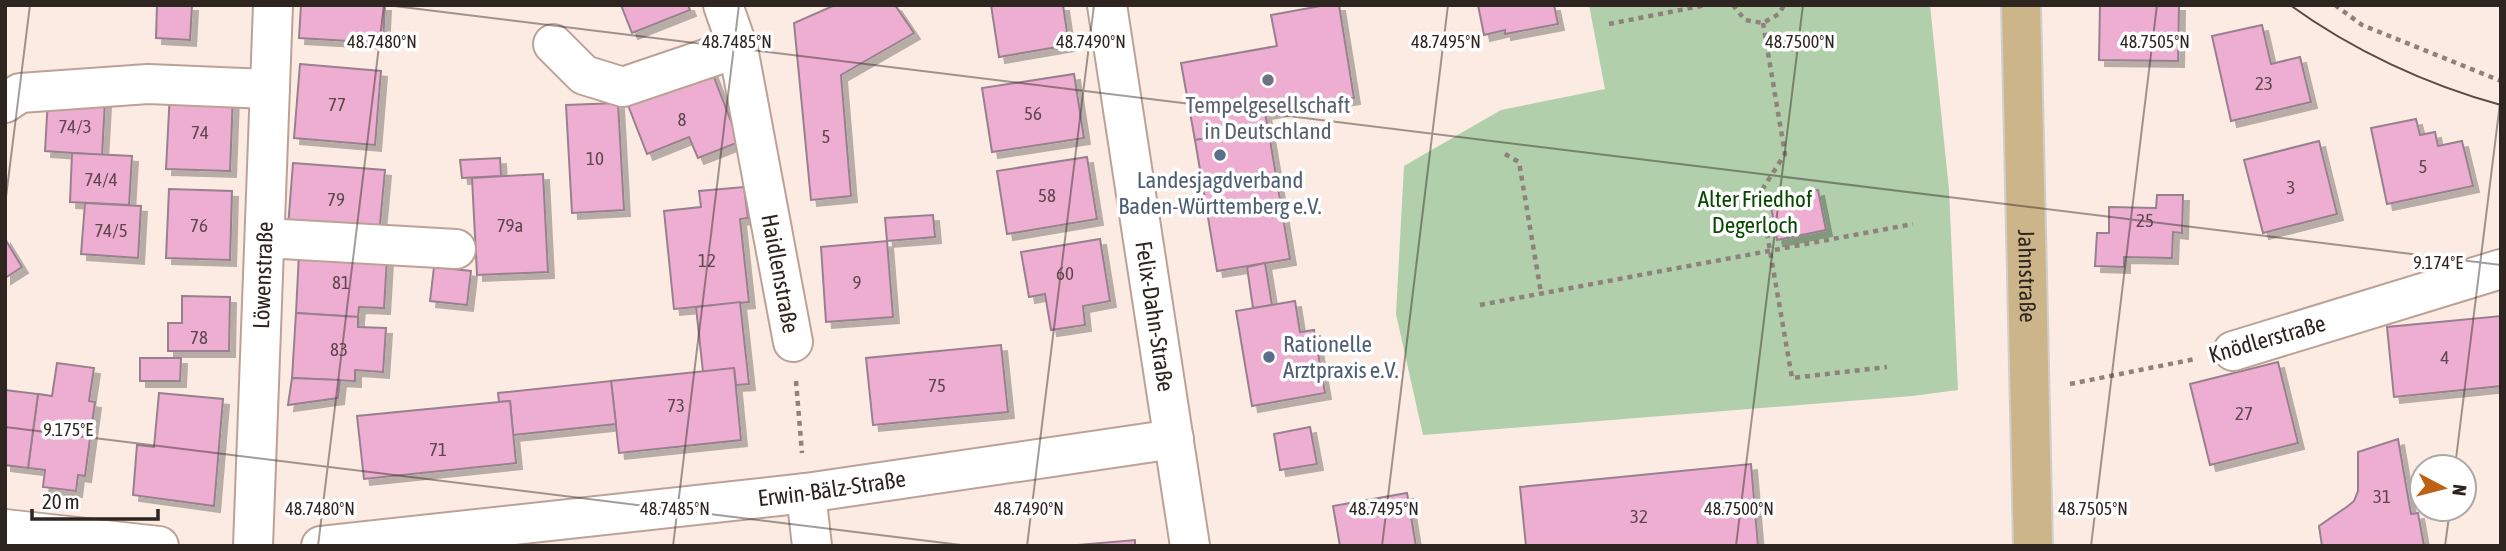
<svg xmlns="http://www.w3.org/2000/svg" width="2506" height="551" viewBox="0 0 2506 551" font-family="'Asap Condensed',sans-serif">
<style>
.green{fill:#b0cfaa}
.building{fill:#eeaed2;stroke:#99808e;stroke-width:2;filter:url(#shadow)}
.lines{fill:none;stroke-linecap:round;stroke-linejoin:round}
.minor-casing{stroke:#bca296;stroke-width:42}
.major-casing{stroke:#d1cfce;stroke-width:42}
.path{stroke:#8f827c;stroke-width:4.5;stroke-dasharray:5 5;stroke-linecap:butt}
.minor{stroke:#fff;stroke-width:38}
.major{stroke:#ccb589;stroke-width:38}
.tram{stroke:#574b46;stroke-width:2}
.ticks{fill:none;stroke:#2f2520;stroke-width:2;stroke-opacity:0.45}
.worship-dot{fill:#6b7280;stroke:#fff;stroke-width:2.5}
.service-dot{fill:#5c6f8a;stroke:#fff;stroke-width:2.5}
.labels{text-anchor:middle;stroke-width:7;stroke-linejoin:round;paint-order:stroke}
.number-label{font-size:19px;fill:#5f474c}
.worship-label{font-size:23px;fill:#5b616d;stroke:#fff}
.service-label{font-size:23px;fill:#4e5e75;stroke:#fff}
.park-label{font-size:23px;fill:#094800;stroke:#fff}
.street-label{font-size:23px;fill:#2f2520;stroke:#fff}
.ticks-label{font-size:18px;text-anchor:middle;fill:#2f2520;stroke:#fff;stroke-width:7;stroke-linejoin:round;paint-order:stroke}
</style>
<defs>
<filter id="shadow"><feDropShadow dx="6" dy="6" stdDeviation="0" flood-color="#0004"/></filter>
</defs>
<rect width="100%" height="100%" fill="#fbebe3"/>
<polygon class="green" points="1589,5 1930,5 1949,190 1958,390 1912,396 1423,435 1396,314 1404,166 1501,110 1605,89"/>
<g class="building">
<polygon points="157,5 192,5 190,40 156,38"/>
<polygon points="301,5 385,5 383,43 299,38"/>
<polygon points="621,5 688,5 690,10 632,33"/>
<polygon points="835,5 895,5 914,33 841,75 851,196 811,200 794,23"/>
<polygon points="991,5 1063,5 1069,45 999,57"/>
<polygon points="1326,5 1339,5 1354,98 1265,113 1268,128 1195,140 1181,63 1277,46 1271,15"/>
<polygon points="1478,5 1554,5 1558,24 1505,34 1505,30 1484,35"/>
<polygon points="2100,5 2179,5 2178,61 2099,60"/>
<polygon points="2262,25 2271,64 2300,57 2311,102 2231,121 2212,36"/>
<polygon points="300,64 381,71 375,145 294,138"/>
<polygon points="710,67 739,142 698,158 689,137 647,154 626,100"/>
<polygon points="1074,74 1084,138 992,152 982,88"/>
<polygon points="170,92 233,94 230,171 166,169"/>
<polygon points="48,98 105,101 102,155 45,151"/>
<polygon points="618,103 624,210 572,213 566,105"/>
<polygon points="2416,119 2420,135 2435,132 2438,146 2462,141 2473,186 2387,204 2371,128"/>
<polygon points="1268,128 1290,259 1217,271 1195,140"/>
<polygon points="2319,141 2337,214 2263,233 2244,160"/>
<polygon points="72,153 132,156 129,205 70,202"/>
<polygon points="1087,157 1097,219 1007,234 997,171"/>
<polygon points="500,158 501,176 462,178 460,160"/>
<polygon points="293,163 385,170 379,235 288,227"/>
<polygon points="543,174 548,272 477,275 472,178"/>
<polygon points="744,187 748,218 740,219 749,302 674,309 664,211 701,207 699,191"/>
<polygon points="169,189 232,191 230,260 166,258"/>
<polygon points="1818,190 1826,230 1777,240 1770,200"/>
<polygon points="2157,195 2183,195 2182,233 2173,232 2172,258 2124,257 2124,267 2095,266 2097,233 2109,233 2109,207 2156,208"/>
<polygon points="85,203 141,206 138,258 81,254"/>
<polygon points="933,215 935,237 887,241 885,218"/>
<polygon points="5,239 22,267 5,278"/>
<polygon points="1100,239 1110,301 1083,306 1085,325 1051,330 1045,294 1029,297 1021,252"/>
<polygon points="887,241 893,317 826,322 821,247"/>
<polygon points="299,253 387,258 384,308 359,307 358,317 296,313"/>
<polygon points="1265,263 1272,305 1253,308 1247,267"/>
<polygon points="434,267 471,271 467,305 430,301"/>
<polygon points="182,296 230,297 229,351 168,351 168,323 182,323"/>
<polygon points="1295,301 1300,332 1314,330 1325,393 1252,406 1236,311"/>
<polygon points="740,302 749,384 736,385 734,368 703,372 696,307"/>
<polygon points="296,313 358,317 358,327 386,328 383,372 355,370 355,381 292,378"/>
<polygon points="2501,316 2501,386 2394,397 2387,327"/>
<polygon points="1001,345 1008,412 873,425 866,358"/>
<polygon points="140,358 181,358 180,381 140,381"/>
<polygon points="2278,362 2298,443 2210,465 2190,384"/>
<polygon points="57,363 94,368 89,401 95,402 85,476 78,475 76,491 43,487 45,470 28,468 38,394 52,396"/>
<polygon points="734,368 741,440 619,453 611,381"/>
<polygon points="292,378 340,380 338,398 288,405"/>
<polygon points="611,381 616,424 513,435 510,401 499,402 498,393"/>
<polygon points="5,390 38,394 28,468 5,465"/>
<polygon points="159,393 223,399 214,506 133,495 137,445 154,447"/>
<polygon points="510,401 516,463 364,479 357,416"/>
<polygon points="1310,427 1317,464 1280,470 1274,434"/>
<polygon points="2398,439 2411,514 2418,513 2424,546 2322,546 2319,526 2348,506 2354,501 2358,491 2358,452"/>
<polygon points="1751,464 1758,546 1526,546 1520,487"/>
<polygon points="1407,493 1416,546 1340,546 1333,506"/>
<polygon points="1135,540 1135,546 1066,546"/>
</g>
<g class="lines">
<g class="minor-casing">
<g id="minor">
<path id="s1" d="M723,5L738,48L793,342"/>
<path id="s2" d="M1107,5L1190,546"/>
<polyline points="553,44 584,75 623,87 738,48"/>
<polyline points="5,103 20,93 148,84 270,89"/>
<polyline points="265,238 456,249"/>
<polyline points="2233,351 2501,269"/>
<polyline points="806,493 812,546"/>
<polyline points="5,529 159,546"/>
<path id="s3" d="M253,546L273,5"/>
<path id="s4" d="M321,546L806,493L1174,439"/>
</g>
</g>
<g class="major-casing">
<g id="major">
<path id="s5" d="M2021,5L2033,546"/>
</g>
</g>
<g class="path">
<polyline points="1733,5 1745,20 1763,23 1779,14 1784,5"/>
<polyline points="2335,5 2362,25 2501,81"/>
<polyline points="1763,23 1785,154 1760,193 1792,378 1887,367"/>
<polyline points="1609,24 1706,5"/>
<polyline points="1505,154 1519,162 1541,293"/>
<polyline points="1480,305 1913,224"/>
<polyline points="796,381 802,453"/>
<polyline points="2070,384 2195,359"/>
</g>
<use href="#minor" class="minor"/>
<use href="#major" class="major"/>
<path class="tram" d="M2290,5C2352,50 2427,85 2501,105"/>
</g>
<path class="ticks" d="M386,5L2501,265M5,205L30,5M5,427L969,546M2455,467L2501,95M318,546L384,5M673,546L739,5M1027,546L1094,5M1382,546L1448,5M1736,546L1803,5M2091,546L2157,5M2445,546L2450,509"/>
<circle class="worship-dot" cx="1268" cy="80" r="7"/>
<g class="service-dot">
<circle cx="1220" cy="155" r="7"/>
<circle cx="1269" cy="357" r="7"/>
</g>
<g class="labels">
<g class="number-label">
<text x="2264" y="90">23</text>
<text x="337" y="111">77</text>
<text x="1033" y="120">56</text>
<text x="682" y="126">8</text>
<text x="75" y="133">74/3</text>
<text x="200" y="139">74</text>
<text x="826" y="143">5</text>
<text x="595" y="165">10</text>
<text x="2423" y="173">5</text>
<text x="101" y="186">74/4</text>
<text x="2291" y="194">3</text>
<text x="1047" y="202">58</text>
<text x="336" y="206">79</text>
<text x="2145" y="227">25</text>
<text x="199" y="232">76</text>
<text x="510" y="232">79a</text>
<text x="111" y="237">74/5</text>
<text x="707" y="267">12</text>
<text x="1065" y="280">60</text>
<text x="341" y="289">81</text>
<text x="857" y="289">9</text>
<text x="199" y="344">78</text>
<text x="339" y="356">83</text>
<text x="2445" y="364">4</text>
<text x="937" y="392">75</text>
<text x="676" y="412">73</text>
<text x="2244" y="420">27</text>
<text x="438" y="456">71</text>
<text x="2382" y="503">31</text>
<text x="1639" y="523">32</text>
</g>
<g class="worship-label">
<text x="1268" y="113">Tempelgesellschaft<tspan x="1268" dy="26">in Deutschland</tspan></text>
</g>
<g class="service-label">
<text x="1220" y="188">Landesjagdverband<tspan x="1220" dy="26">Baden-Württemberg e.V.</tspan></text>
<text x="1283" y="352" text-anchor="start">Rationelle<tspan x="1283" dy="26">Arztpraxis e.V.</tspan></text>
</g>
<g class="park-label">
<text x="1755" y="207">Alter Friedhof<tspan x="1755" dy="26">Degerloch</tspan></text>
</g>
<g class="street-label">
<text dy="8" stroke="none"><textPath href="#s1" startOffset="275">Haidlenstraße</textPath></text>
<text dy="8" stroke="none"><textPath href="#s3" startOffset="271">Löwenstraße</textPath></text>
<text dy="8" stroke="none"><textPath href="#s5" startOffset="271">Jahnstraße</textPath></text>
<text dy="8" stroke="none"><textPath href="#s2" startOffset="315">Felix-Dahn-Straße</textPath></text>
<text transform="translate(2267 339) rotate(-16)" y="8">Knödlerstraße</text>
<text dy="8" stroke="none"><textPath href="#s4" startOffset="514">Erwin-Bälz-Straße</textPath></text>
</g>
</g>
<g class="ticks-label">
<text x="382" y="48">48.7480°N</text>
<text x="737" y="48">48.7485°N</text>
<text x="1091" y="48">48.7490°N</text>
<text x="1446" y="48">48.7495°N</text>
<text x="1800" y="48">48.7500°N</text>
<text x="2155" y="48">48.7505°N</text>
<text x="2438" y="269">9.174°E</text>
<text x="68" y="436">9.175°E</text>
<text x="320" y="515">48.7480°N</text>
<text x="675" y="515">48.7485°N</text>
<text x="1029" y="515">48.7490°N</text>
<text x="1384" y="515">48.7495°N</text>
<text x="1739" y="515">48.7500°N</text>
<text x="2093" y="515">48.7505°N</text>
</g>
<rect width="2506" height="551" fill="none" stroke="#2f2520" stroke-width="14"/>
<g transform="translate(2443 488) rotate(97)"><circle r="33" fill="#ffffff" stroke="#aca8a6" stroke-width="2"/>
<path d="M0-5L12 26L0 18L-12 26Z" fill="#be6113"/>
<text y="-10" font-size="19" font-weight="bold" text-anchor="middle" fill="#2f2520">N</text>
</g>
<path d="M32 509v10h126v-10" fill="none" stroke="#2f2520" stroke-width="3.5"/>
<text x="42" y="509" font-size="21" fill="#2f2520" stroke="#ffffff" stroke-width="5" paint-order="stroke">20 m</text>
</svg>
